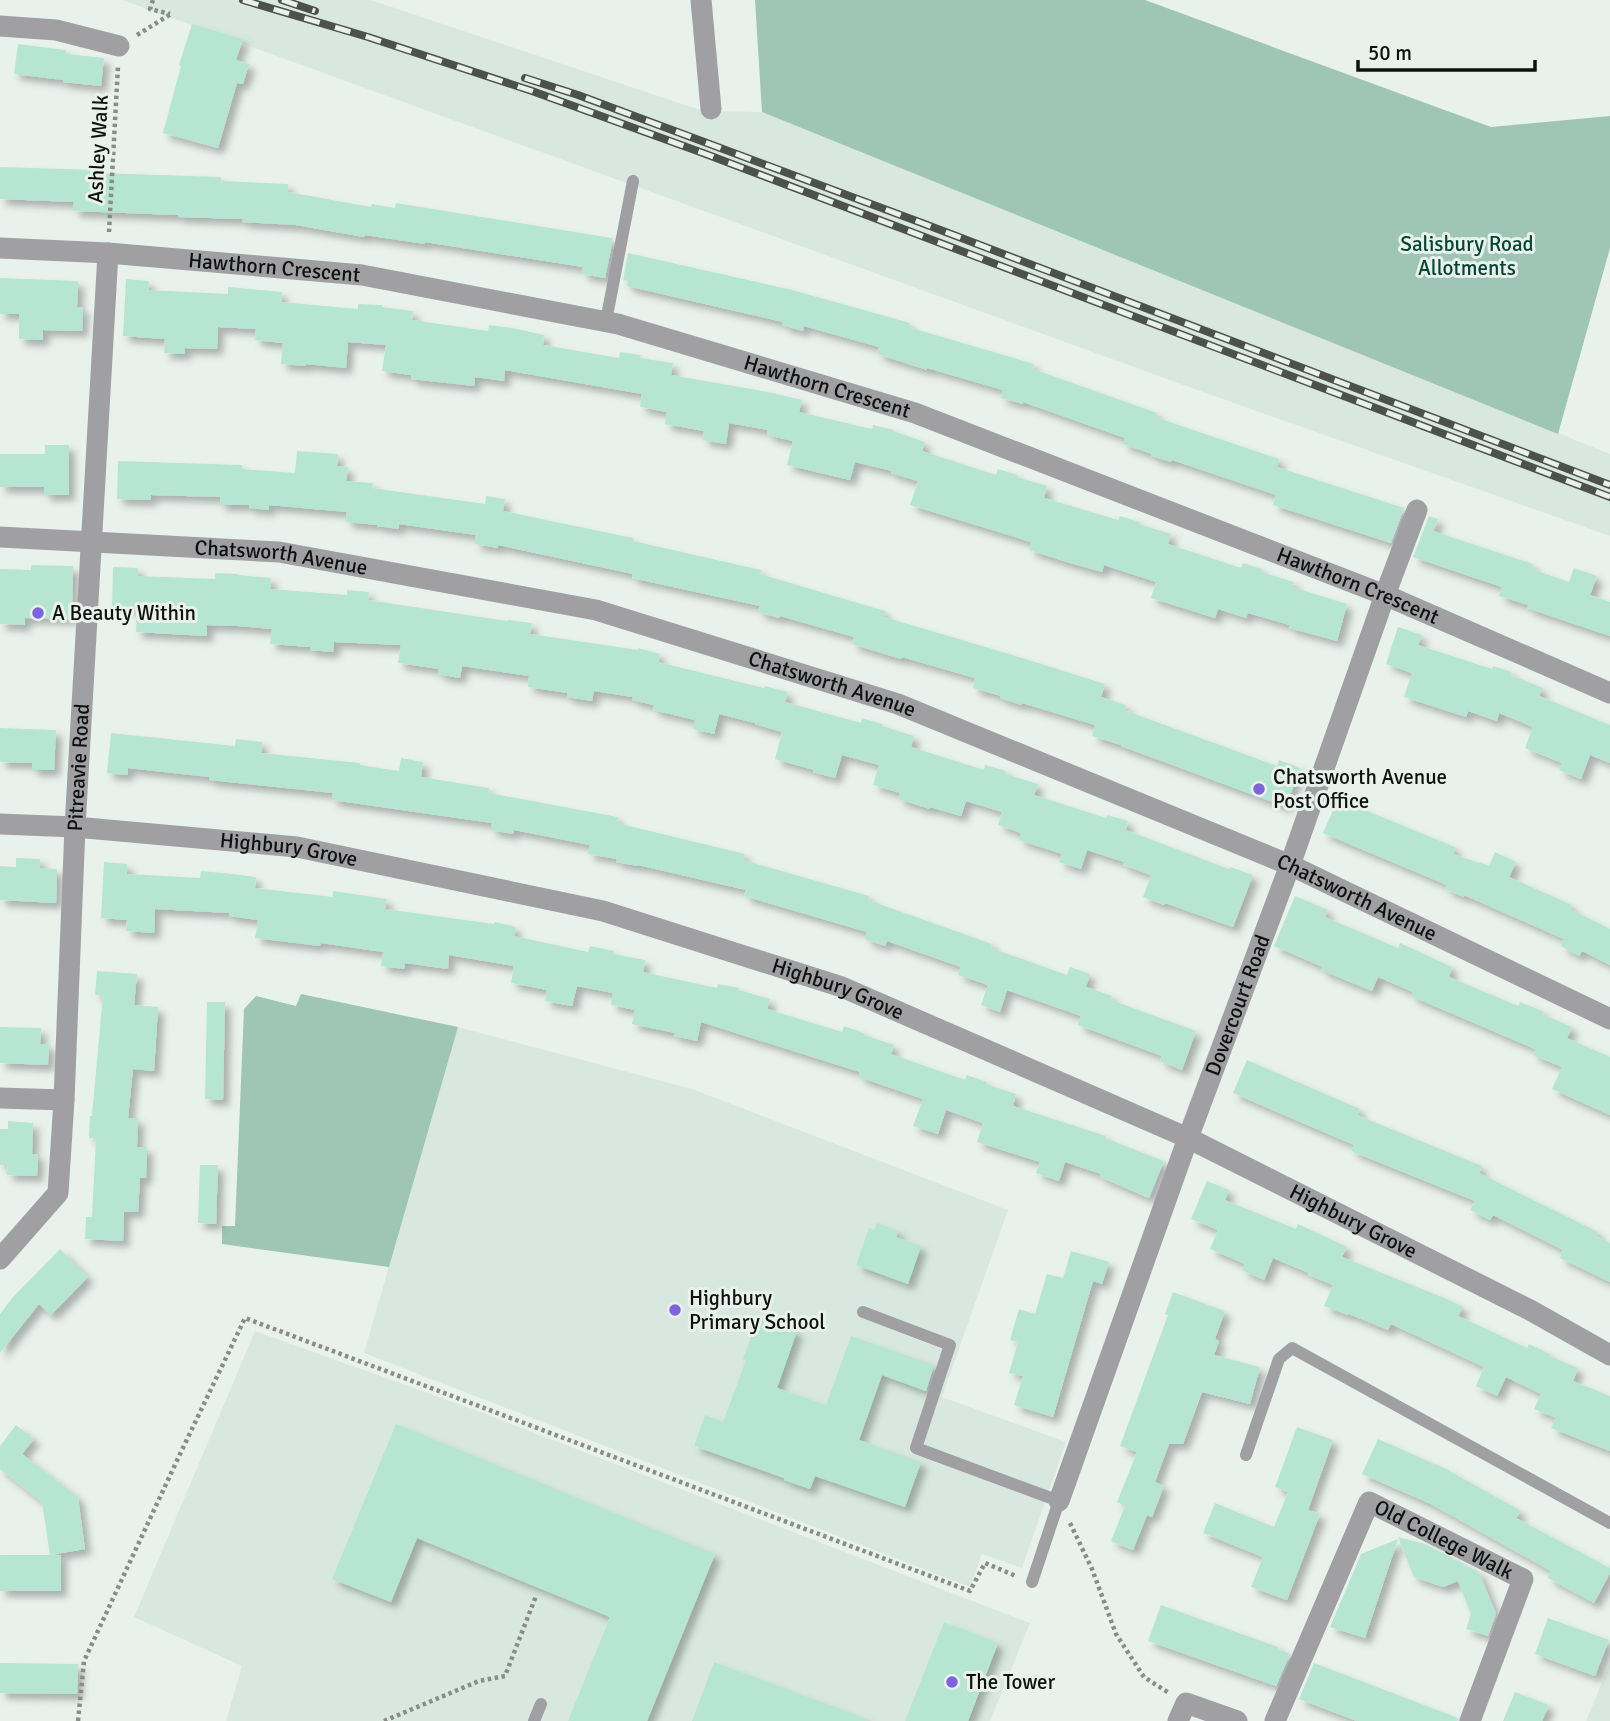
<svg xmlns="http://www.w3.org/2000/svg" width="1610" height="1721" viewBox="0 0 1610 1721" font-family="Signika,sans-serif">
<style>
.built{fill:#d8e8e1}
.green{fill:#9ec5b6}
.building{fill:#b7e5d3;filter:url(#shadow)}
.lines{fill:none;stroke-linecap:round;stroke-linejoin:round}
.path{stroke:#888d8a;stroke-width:4.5;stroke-dasharray:3.5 3.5;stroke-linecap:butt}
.service{stroke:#a0a0a3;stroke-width:12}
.minor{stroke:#a0a0a3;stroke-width:21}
.rail-casing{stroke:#4c514e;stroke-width:8}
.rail{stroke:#e9f1ed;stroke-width:5;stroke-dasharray:16;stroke-linecap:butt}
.poi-dot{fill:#7e63de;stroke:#e9f1ed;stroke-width:2.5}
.labels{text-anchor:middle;stroke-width:6;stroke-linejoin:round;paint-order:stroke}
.street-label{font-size:21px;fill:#0e110f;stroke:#e9f1ed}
.park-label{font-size:21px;fill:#044534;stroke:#e9f1ed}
.poi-label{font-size:21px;fill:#0e110f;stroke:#e9f1ed;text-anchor:start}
</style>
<defs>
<filter id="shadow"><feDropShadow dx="6" dy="6" stdDeviation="3.5" flood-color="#0004"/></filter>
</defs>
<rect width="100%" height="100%" fill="#e9f1ed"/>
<g class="built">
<polygon points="122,0 371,0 703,111 762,112 1610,454 1610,536 1214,396"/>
<polygon points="458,1027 692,1089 1008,1210 942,1397 1066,1442 1022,1568 982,1554 970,1587 364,1353"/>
<polygon points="255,1331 475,1410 1030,1623 990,1721 226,1721 242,1666 134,1617"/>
<polygon points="1610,1663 1610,1721 1586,1721"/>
</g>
<g class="green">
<polygon points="755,0 1145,0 1491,127 1610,116 1610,248 1558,434 762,112"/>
<polygon points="301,994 458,1027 389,1267 222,1244 222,1226 235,1226 244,1009 256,996 296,1006"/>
</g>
<g class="building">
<polygon points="192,24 243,39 236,60 249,64 243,84 237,83 218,148 163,133 181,66 179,65"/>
<polygon points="18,44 66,50 66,54 104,58 101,86 63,82 63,80 14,74"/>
<polygon points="0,167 98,170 98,173 221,177 221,181 288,184 288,192 371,207 372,204 395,208 396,203 612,238 611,249 605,278 582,274 583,267 425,242 425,244 365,235 364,237 296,225 242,222 243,219 178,217 178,215 73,211 74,202 0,199"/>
<polygon points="628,253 792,290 910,323 908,327 1034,364 1033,369 1157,413 1155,417 1279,459 1277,467 1404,508 1391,543 1273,505 1276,495 1172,460 1171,462 1151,456 1152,454 1123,444 1125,438 1023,402 1023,404 1001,398 1003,390 927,368 927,370 877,354 879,347 804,326 803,331 782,325 783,322 627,286 628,281 623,280"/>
<polygon points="0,278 78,281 77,307 83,307 82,331 43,330 43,340 19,339 19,314 0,314"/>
<polygon points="126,279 149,281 148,290 228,294 228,287 250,289 282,292 281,302 358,309 358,304 382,305 382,307 413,311 412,320 488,331 489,325 512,328 544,335 543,345 619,358 620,352 641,355 640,358 673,363 671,375 768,392 802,400 799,412 872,429 873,425 894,430 893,431 925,442 922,451 996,475 998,469 1018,475 1017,477 1047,486 1044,498 1118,520 1120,516 1140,522 1139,524 1171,534 1168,544 1241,568 1243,563 1262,569 1261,572 1294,582 1292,587 1347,604 1337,641 1289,628 1290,625 1248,613 1246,618 1218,609 1215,618 1151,598 1156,582 1104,565 1102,572 1070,563 1029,550 1031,542 910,505 918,481 891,473 892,471 855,462 850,480 787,465 793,441 767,435 768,430 729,423 726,444 703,440 704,431 665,424 667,412 640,407 642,394 505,370 504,381 475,377 474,386 411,379 411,375 382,371 386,345 348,342 346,368 306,364 306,366 281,364 283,343 255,340 256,329 218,327 217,349 185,348 185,354 164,353 165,339 123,336"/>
<polygon points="45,445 69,445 69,495 44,495 44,487 0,487 0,454 45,454"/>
<polygon points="297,451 338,454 337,466 348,467 346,481 373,483 372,488 485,504 486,496 505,499 503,511 633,538 633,541 761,570 760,574 885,611 884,617 1006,653 1105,684 1101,697 1126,705 1124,710 1277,766 1279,760 1300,768 1286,807 1121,746 1121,745 1092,736 1095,725 1022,703 1021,705 1000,698 1001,696 973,688 975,678 902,657 901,659 852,644 854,637 780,616 779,618 758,612 760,606 632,578 633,574 498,545 498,548 475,544 476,535 399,524 399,529 377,526 378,525 346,522 347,512 269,505 269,510 249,508 249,505 220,505 220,497 151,495 151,500 117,499 118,461 242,465 242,469 295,473"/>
<polygon points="1429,516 1438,519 1433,531 1533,564 1532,569 1569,582 1574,568 1597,576 1590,595 1610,602 1610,636 1527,608 1528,605 1499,596 1502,587 1413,557"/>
<polygon points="31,565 73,566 72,619 25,618 25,625 0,624 0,569 31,570"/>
<polygon points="113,567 138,568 138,576 215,579 215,573 238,574 238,575 271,578 270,589 347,595 347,590 369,592 368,600 507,621 508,620 532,623 530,634 638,650 638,648 660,654 658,662 764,688 765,686 788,692 785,702 861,723 862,718 882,724 882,726 914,736 911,747 984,770 985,765 1006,771 1005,774 1038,784 1034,795 1106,818 1108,815 1128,821 1126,830 1229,869 1230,867 1253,875 1233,927 1165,903 1164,905 1143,897 1151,875 1123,865 1124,862 1087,850 1081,869 1059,862 1062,854 1019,840 1021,833 998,825 1002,812 966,801 961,816 930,807 930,809 898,799 900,793 873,785 879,765 842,755 835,778 813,772 814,770 775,759 782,732 755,724 755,723 719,714 714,734 693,729 695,720 653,710 654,705 632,700 633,697 594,691 592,701 567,697 567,693 528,687 529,676 462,666 460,678 438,674 439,669 398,663 401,645 334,642 333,652 310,650 310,647 270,644 272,629 238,626 207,625 207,636 136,632 137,608 112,608"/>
<polygon points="1398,627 1422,635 1418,645 1492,669 1493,666 1512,672 1511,675 1543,688 1539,696 1610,725 1610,763 1590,755 1581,779 1559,770 1562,763 1525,748 1533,727 1499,713 1497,721 1468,711 1466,717 1404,697 1412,673 1386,664"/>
<polygon points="0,728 56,730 54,770 32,770 32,763 0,762"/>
<polygon points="111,733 235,746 236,739 262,742 261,753 360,763 360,765 399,771 401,758 423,762 421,777 489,788 488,793 618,817 617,823 745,854 743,860 869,896 868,900 992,944 991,948 1067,975 1070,967 1090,974 1086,987 1112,996 1111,1000 1196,1031 1182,1070 1160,1061 1162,1056 1078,1025 1081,1016 1007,990 1000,1012 981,1005 988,985 958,975 961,967 887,941 885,946 865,939 867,932 744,896 746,890 638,865 638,866 616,862 617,859 588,854 590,845 514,830 513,834 491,830 492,823 332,800 333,793 209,780 209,777 128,768 128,775 107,773"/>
<polygon points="1338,799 1455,847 1453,854 1479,863 1480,862 1489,866 1495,852 1516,862 1509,877 1572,905 1570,909 1610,929 1610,965 1582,951 1579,956 1561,946 1564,939 1464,895 1464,897 1445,889 1447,885 1323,833"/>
<polygon points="16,858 40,859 40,868 57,869 56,903 0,900 0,866 16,867"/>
<polygon points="104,862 127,864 127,874 200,878 201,871 223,873 256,877 255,888 333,897 333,891 387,899 385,909 494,924 495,922 516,927 514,936 588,952 590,946 614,951 613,954 645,960 643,972 717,988 718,984 739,988 739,990 770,999 767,1009 842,1032 844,1026 864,1033 864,1035 894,1045 891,1054 965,1080 967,1075 987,1082 986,1084 1016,1094 1013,1106 1106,1136 1105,1138 1164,1161 1149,1198 1100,1177 1101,1174 1065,1162 1059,1181 1036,1173 1040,1162 977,1142 983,1123 946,1110 938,1134 913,1126 923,1099 859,1077 860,1072 701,1022 697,1041 674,1036 675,1033 632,1024 635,1010 611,1005 613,993 577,986 572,1006 545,1001 547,990 511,983 514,966 449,955 448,969 405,963 404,969 381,966 383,952 321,943 320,946 255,938 258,920 229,916 230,913 155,909 154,933 126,931 127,920 101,918"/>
<polygon points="1295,896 1328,910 1325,917 1398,948 1400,943 1452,967 1449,977 1518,1006 1520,1002 1543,1011 1542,1014 1572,1027 1567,1038 1610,1057 1610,1115 1552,1089 1562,1067 1533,1055 1535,1049 1411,996 1413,992 1378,977 1372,991 1321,970 1323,967 1274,946"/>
<polygon points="97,971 137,974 134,1005 158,1007 154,1071 133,1069 128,1118 138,1118 137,1147 147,1147 146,1178 140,1178 138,1212 124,1212 123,1241 85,1239 86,1217 92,1217 96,1138 89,1138 90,1116 92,1116 103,995 95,995"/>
<polygon points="207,1002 225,1002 223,1100 205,1099"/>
<polygon points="0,1027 41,1028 40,1044 49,1044 48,1065 0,1063"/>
<polygon points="1247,1060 1360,1109 1357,1115 1482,1166 1479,1173 1598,1232 1596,1236 1610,1243 1610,1282 1560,1258 1563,1250 1493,1215 1490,1220 1470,1210 1475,1201 1351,1151 1354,1145 1233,1093"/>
<polygon points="8,1121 33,1123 32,1154 38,1154 37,1176 7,1175 8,1165 0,1165 0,1129 8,1129"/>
<polygon points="200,1165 218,1165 216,1224 198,1223"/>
<polygon points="1207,1181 1229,1190 1225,1200 1296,1229 1298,1224 1347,1247 1342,1257 1447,1299 1463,1307 1458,1316 1527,1348 1529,1344 1550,1354 1549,1356 1578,1368 1573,1381 1610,1396 1610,1451 1551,1428 1556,1418 1534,1409 1541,1394 1506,1377 1497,1396 1476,1386 1484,1367 1391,1324 1388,1330 1349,1314 1348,1315 1324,1306 1333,1285 1308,1275 1309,1273 1273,1258 1264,1280 1242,1270 1245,1264 1210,1249 1218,1230 1191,1219"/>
<polygon points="877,1223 899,1231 896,1237 921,1246 908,1284 856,1265 869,1228 874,1230"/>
<polygon points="60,1249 88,1277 51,1315 39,1304 0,1353 0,1314 13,1297"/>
<polygon points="1071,1251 1109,1262 1102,1284 1093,1281 1053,1417 1014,1405 1023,1376 1009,1373 1018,1342 1010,1340 1019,1309 1035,1314 1047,1274 1063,1278"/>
<polygon points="1173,1292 1225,1311 1215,1339 1219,1341 1214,1355 1260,1367 1250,1404 1202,1392 1183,1444 1169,1444 1155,1482 1164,1486 1152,1517 1147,1515 1133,1550 1111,1541 1125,1506 1117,1502 1137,1452 1120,1446 1168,1315 1165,1314"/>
<polygon points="758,1317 797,1331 777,1388 826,1405 851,1336 934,1365 926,1391 882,1375 859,1440 921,1462 905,1507 815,1476 810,1489 784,1480 784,1478 694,1446 705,1415 723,1422 746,1360 743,1359"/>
<polygon points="396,1424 715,1554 647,1721 568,1721 610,1617 417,1538 391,1602 332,1579"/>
<polygon points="16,1425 34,1439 22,1454 78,1497 85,1549 50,1555 42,1502 0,1469 0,1446"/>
<polygon points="1297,1427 1333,1440 1308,1510 1320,1514 1287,1600 1251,1587 1263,1557 1203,1533 1215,1503 1274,1527 1288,1492 1275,1487"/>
<polygon points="1378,1439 1446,1469 1521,1511 1516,1518 1610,1568 1610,1573 1594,1603 1548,1578 1551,1571 1431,1504 1362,1474"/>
<polygon points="1398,1537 1425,1544 1479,1572 1496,1614 1488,1636 1466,1629 1471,1614 1458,1581 1443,1587 1414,1577"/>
<polygon points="1398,1539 1365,1638 1330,1627 1361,1554"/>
<rect x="0" y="1555" width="61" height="36"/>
<polygon points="1161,1605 1278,1647 1278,1649 1290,1654 1276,1686 1148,1641"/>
<polygon points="1548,1618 1609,1640 1595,1676 1535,1654"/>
<polygon points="944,1622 998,1643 968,1721 905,1721"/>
<polygon points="714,1662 867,1719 866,1721 692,1721"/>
<polygon points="0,1663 78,1664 77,1694 0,1693"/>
<polygon points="1314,1663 1458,1718 1457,1721 1357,1721 1299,1699"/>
<polygon points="1515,1692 1549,1705 1542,1721 1503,1721"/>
</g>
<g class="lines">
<g class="path">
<polyline points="153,0 150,9 170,14"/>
<polyline points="137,35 171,14"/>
<polyline points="109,232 118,66"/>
<polyline points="1070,1523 1092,1569 1116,1634 1144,1677 1169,1693"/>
<polyline points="78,1721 84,1661 180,1454 245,1318 970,1591 985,1563 1016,1576"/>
<polyline points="384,1721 479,1681 505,1676 536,1596"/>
</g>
<g class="service">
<polyline points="606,321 633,181"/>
<polyline points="863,1312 950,1345 916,1448 1059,1501 1032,1582"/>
<polyline points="1246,1455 1279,1359 1292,1348 1610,1523"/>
<polyline points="534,1721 541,1704"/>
</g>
<g class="minor">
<polyline points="701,0 711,109"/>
<polyline points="0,26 56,30 119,46"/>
<path id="s1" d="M0,248L108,253L362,275L618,324L915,413L1385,595L1610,693"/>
<path id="s2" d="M0,537L279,552L596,610L898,704L1290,865L1610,1019"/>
<path id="s3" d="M0,824L75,827L297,847L603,911L842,987L1188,1138L1530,1310L1610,1355"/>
<polyline points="0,1098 64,1100"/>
<path id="s4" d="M0,1259L58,1193L64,1100L75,827L108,253"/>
<path id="s5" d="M1059,1501L1188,1138L1290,865L1385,595L1417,510"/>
<polyline points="1178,1721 1186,1703 1237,1721"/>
<path id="s6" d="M1275,1721L1369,1502L1523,1579L1470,1721"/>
</g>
<g class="rail-casing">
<g id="rail">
<polyline points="243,0 368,37 532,91 703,153 1610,497"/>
<polyline points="282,0 315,11"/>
<polyline points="525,78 578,95 922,223 1610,485"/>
</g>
</g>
<use href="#rail" class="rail"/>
</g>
<g class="poi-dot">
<circle cx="38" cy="613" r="7"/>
<circle cx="1259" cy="789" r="7"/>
<circle cx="675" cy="1310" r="7"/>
<circle cx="952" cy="1682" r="7"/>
</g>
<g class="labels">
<g class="street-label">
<text transform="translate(98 149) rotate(-87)" y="7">Ashley Walk</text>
<text dy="7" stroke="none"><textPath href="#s1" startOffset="275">Hawthorn Crescent</textPath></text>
<text dy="7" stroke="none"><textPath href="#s1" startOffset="842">Hawthorn Crescent</textPath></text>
<text dy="7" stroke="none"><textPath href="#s2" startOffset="282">Chatsworth Avenue</textPath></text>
<text dy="7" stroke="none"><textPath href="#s1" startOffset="1409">Hawthorn Crescent</textPath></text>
<text dy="7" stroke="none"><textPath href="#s2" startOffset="849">Chatsworth Avenue</textPath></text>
<text dy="7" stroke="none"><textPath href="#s4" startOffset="514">Pitreavie Road</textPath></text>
<text dy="7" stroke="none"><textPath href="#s3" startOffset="290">Highbury Grove</textPath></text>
<text dy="7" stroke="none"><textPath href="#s2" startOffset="1416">Chatsworth Avenue</textPath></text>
<text dy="7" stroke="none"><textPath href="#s3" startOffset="858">Highbury Grove</textPath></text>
<text dy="7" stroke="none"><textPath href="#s5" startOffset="527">Dovercourt Road</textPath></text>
<text dy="7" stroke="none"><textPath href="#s3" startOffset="1424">Highbury Grove</textPath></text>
<text dy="7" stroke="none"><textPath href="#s6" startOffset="322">Old College Walk</textPath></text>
</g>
<g class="park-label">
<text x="1467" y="251">Salisbury Road<tspan x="1467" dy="24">Allotments</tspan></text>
</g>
<g class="poi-label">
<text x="52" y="620">A Beauty Within</text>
<text x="1273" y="784">Chatsworth Avenue<tspan x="1273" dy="24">Post Office</tspan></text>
<text x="689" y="1305">Highbury<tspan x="689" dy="24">Primary School</tspan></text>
<text x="966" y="1689">The Tower</text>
</g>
</g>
<path d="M1358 60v10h177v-10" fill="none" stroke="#0e110f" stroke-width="3.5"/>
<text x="1368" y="60" font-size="21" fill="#0e110f" stroke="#e9f1ed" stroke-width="5" paint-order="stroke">50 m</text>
</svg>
